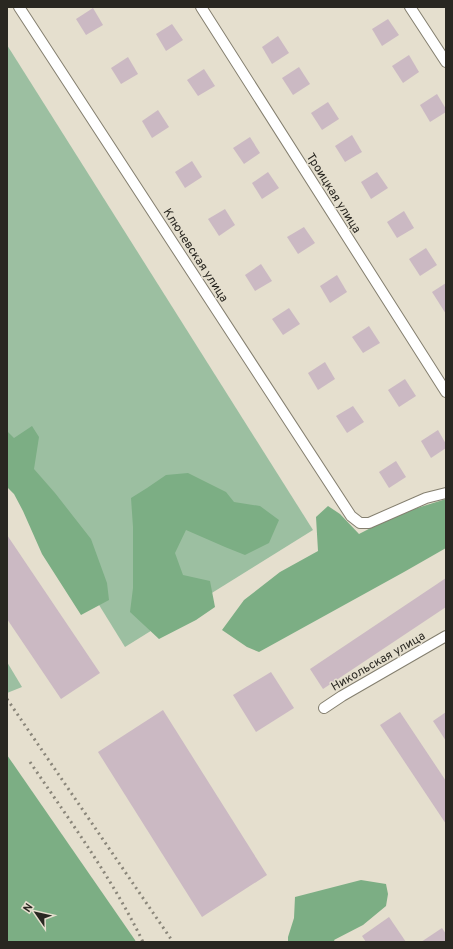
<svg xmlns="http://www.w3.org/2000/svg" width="453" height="949" viewBox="0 0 453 949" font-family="Overpass,sans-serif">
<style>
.green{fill:#9cbfa1}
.forest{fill:#7cae84}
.building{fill:#cbb9c3}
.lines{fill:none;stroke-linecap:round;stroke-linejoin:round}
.street-casing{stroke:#847f6f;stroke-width:12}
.street{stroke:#fff;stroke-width:10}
.rail{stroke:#8a867a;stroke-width:3;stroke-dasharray:2 4;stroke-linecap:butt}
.labels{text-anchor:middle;stroke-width:3;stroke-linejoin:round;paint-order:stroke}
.street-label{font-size:12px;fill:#292721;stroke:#e5dfce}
</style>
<rect width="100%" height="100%" fill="#e5dfce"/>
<g class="green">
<polygon points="7,45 313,530 125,647 7,456"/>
<polygon points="7,662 22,687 7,693"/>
</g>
<g class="forest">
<polygon points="32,426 39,437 34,469 55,493 91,539 107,583 109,600 81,615 42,554 23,511 14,494 7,487 7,431 14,438"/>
<polygon points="188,473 226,492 234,502 260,506 279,520 269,543 245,555 225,547 186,530 175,553 183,575 210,581 215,607 196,620 159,639 130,612 133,588 133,527 131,498 147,488 166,475"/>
<polygon points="446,499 446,548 404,572 259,652 247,647 222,630 244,600 280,572 318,551 316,517 328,506 340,514 359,534 398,514"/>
<polygon points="7,755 135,940 136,942 7,942"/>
<polygon points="361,880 386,884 388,894 386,906 363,925 334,940 335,942 288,942 288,937 294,918 295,897"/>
</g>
<g class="building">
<polygon points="93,8 103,25 86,35 76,19"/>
<polygon points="388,19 399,35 382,46 372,29"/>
<polygon points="172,24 183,40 166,51 156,34"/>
<polygon points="278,36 289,53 272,64 262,47"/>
<polygon points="409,55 419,72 403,83 392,66"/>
<polygon points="128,57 138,74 121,84 111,68"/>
<polygon points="299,67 310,84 293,95 282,78"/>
<polygon points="204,69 215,86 198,96 187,80"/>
<polygon points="437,94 446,109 446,112 430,122 420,105"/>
<polygon points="328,102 339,119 322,130 311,113"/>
<polygon points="158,110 169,127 152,138 142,121"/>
<polygon points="352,135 362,152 345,162 335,146"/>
<polygon points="250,137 260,153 244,164 233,148"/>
<polygon points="192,161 202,177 185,188 175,172"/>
<polygon points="268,172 279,188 262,199 252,183"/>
<polygon points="377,172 388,188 371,199 361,182"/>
<polygon points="225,209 235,225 219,236 208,219"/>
<polygon points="404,211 414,228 397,238 387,222"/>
<polygon points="304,227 315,243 298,254 287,237"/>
<polygon points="426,248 437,265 420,276 409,259"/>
<polygon points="261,264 272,281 255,291 245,275"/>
<polygon points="337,275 347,292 330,303 320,286"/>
<polygon points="446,283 446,314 432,292"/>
<polygon points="289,308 300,324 283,335 272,319"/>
<polygon points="369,326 380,343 363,353 352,337"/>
<polygon points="325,362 335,379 318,390 308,373"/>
<polygon points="405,379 416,396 399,407 388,390"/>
<polygon points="353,406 364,422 347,433 336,416"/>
<polygon points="438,430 446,444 446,448 431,458 421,441"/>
<polygon points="396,461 406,477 389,488 379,472"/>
<polygon points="7,535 100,673 61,699 7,619"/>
<polygon points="446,578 446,607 323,689 310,669"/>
<polygon points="271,672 294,708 256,732 233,695"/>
<polygon points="163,710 267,875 202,917 98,752"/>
<polygon points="400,712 446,781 446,824 380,725"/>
<polygon points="446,712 446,741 433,721"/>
<polygon points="389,917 406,942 366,942 362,936"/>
<polygon points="442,928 446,934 446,942 421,942"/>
</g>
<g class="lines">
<g class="street-casing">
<g id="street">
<polyline points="19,7 351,516 360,523 369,523 426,498 446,493"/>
<polyline points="201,7 446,392"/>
<polyline points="410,7 446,62"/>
<polyline points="324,708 342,696 446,636"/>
</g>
</g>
<use href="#street" class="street"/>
<g class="rail">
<polyline points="7,699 173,942"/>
<path d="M30,762C70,821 112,878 143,942"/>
</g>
</g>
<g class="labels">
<g class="street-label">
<text transform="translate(334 193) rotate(58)" y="4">Троицкая улица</text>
<text transform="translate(196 255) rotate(57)" y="4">Ключевская улица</text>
<text transform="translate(378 661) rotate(-30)" y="4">Никольская улица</text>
</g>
</g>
<rect width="453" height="949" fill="none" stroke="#292721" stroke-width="16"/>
<g transform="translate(36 913) rotate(304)" stroke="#e5dfce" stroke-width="3" paint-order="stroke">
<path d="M0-3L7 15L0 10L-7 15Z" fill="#292721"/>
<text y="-6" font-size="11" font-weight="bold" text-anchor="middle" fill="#292721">N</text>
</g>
</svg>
